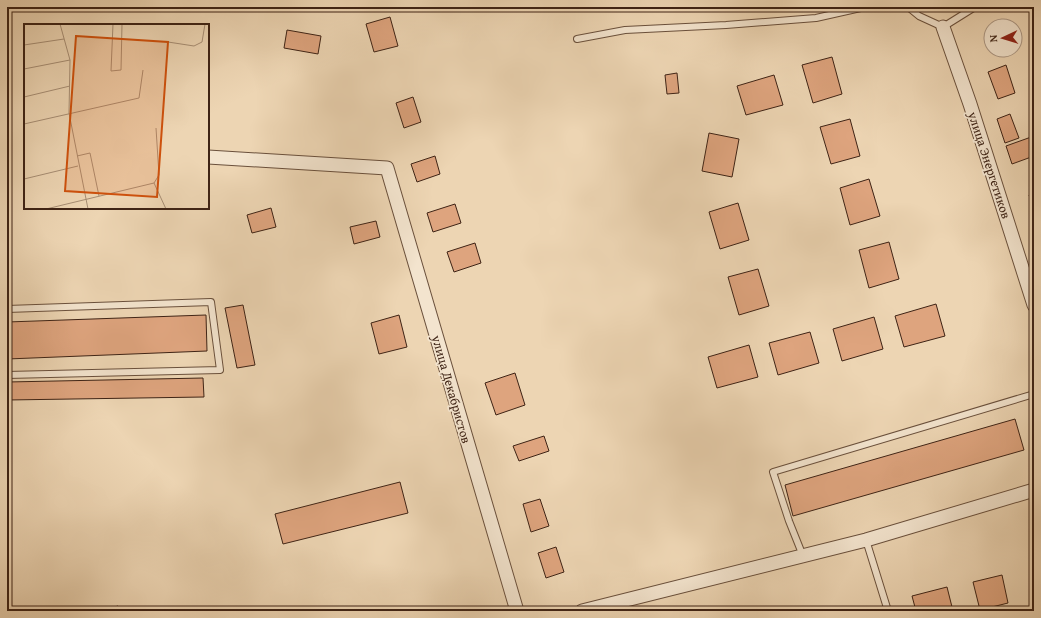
<svg xmlns="http://www.w3.org/2000/svg" width="1041" height="618" viewBox="0 0 1041 618" font-family="'Gentium Book Plus',serif">
<style>
.building{fill:#dea47e;stroke:#3e2315}
.lines{fill:none;stroke-linecap:round;stroke-linejoin:round}
.lane-casing{stroke:#6a503c;stroke-width:8}
.street-casing{stroke:#6a503c;stroke-width:15}
.lane{stroke:#f3e4ce;stroke-width:6}
.street{stroke:#f3e4ce;stroke-width:13}
.labels{text-anchor:middle;stroke-width:3.5;stroke-linejoin:round;paint-order:stroke}
.street-label{font-size:13px;fill:#3e2315;stroke:#f3e4ce}
.inset-road{fill:none;stroke:#a78e74;stroke-width:1}
.view{fill:#ce510d;fill-opacity:0.15;stroke:#ce510d;stroke-width:2}
.inset-edge{fill:none;stroke:#3e2315;stroke-width:2}
</style>
<rect width="100%" height="100%" fill="#edd5b3"/>
<filter id="stains"><feTurbulence type="fractalNoise" baseFrequency=".005" numOctaves="4"/><feColorMatrix values="0 0 0 0 .2 0 0 0 0 .09 0 0 0 0 .02 0 0 0 .5 -.17"/></filter>
<radialGradient id="worn" r=".72"><stop offset=".6" stop-color="#630" stop-opacity="0"/><stop offset="1" stop-color="#630" stop-opacity=".3"/></radialGradient>
<g class="building">
<polygon points="390,17 398,46 374,52 366,24"/>
<polygon points="287,30 321,36 318,54 284,48"/>
<polygon points="832,57 842,94 813,103 802,65"/>
<polygon points="1006,65 1015,93 998,99 988,72"/>
<polygon points="677,73 679,93 667,94 665,75"/>
<polygon points="774,75 783,105 746,115 737,86"/>
<polygon points="413,97 421,122 404,128 396,103"/>
<polygon points="1010,114 1019,138 1005,143 997,119"/>
<polygon points="850,119 860,156 831,164 820,127"/>
<polygon points="709,133 739,139 732,177 702,171"/>
<polygon points="1034,136 1034,156 1012,164 1006,146"/>
<polygon points="435,156 440,174 417,182 411,164"/>
<polygon points="869,179 880,216 850,225 840,188"/>
<polygon points="1034,193 1034,208 1029,195"/>
<polygon points="738,203 749,240 720,249 709,212"/>
<polygon points="455,204 461,223 433,232 427,213"/>
<polygon points="271,208 276,227 252,233 247,215"/>
<polygon points="376,221 380,237 354,244 350,227"/>
<polygon points="889,242 899,279 869,288 859,250"/>
<polygon points="475,243 481,263 454,272 447,252"/>
<polygon points="758,269 769,306 739,315 728,277"/>
<polygon points="936,304 945,336 904,347 895,316"/>
<polygon points="243,305 255,365 237,368 225,308"/>
<polygon points="206,315 207,351 7,359 7,322"/>
<polygon points="399,315 407,347 379,354 371,323"/>
<polygon points="874,317 883,349 842,361 833,329"/>
<polygon points="810,332 819,363 778,375 769,343"/>
<polygon points="749,345 758,377 717,388 708,357"/>
<polygon points="515,373 525,405 496,415 485,383"/>
<polygon points="203,378 204,397 7,400 7,382"/>
<polygon points="1015,419 1024,450 793,516 785,485"/>
<polygon points="544,436 549,451 519,461 513,446"/>
<polygon points="400,482 408,513 283,544 275,514"/>
<polygon points="540,499 549,526 531,532 523,504"/>
<polygon points="556,547 564,572 546,578 538,553"/>
<polygon points="1002,575 1008,603 980,610 973,582"/>
<polygon points="947,587 953,611 916,611 912,596"/>
<polygon points="118,606 119,611 100,611"/>
<polygon points="855,608 856,611 842,611"/>
</g>
<g class="lines">
<g class="lane-casing">
<g id="lane">
<polyline points="908,7 919,16 943,27 975,7"/>
<polyline points="577,39 625,30 726,25 816,18 865,7"/>
<polyline points="7,309 211,302 220,370 7,375"/>
<polyline points="866,540 888,611"/>
<polyline points="803,556 789,521 773,472 1034,394"/>
</g>
</g>
<g class="street-casing">
<g id="street">
<polyline points="943,27 970,104 1034,305"/>
<polyline points="208,157 387,168 517,611"/>
<polyline points="582,611 866,540 1034,490"/>
</g>
</g>
<use href="#lane" class="lane"/>
<use href="#street" class="street"/>
</g>
<g class="labels">
<g class="street-label">
<text transform="translate(990 165) rotate(72)" y="5">улица Энергетиков</text>
<text transform="translate(452 389) rotate(74)" y="5">улица Декабристов</text>
</g>
</g>
<g transform="translate(24 24)">
<rect width="185" height="185" fill="#edd5b3"/>
<path class="inset-road" d="M36,0L46,36L45,89L64,185M89,0L87,47L97,46L98,0M144,18L170,22L178,18L181,0M0,21L40,15M0,45L46,36M0,73L46,62M0,100L115,74L119,46M53,132L66,129L75,172M0,155L54,142M130,159L135,151L132,104M130,159L142,185M22,185L130,159"/>
<path class="view" d="M52,12L144,18L133,173L41,167Z"/>
<rect width="185" height="185" class="inset-edge"/>
</g>
<rect width="1041" height="618" fill="none" stroke="#edd5b3" stroke-width="24"/>
<rect x="8" y="8" width="1025" height="602" fill="none" stroke="#3e2315" stroke-width="2"/>
<rect x="12" y="12" width="1017" height="594" fill="none" stroke="#3e2315"/>
<g transform="translate(1003 38) rotate(266)"><circle r="19" fill="#f3e4ce" stroke="#ab9784"/>
<path d="M0-3L7 15L0 10L-7 15Z" fill="#8f2418"/>
<text y="-6" font-size="11" font-weight="bold" text-anchor="middle" fill="#3e2315">N</text>
</g>
<rect width="100%" height="100%" filter="url(#stains)"/>
<rect width="100%" height="100%" fill="url(#worn)"/>
</svg>
